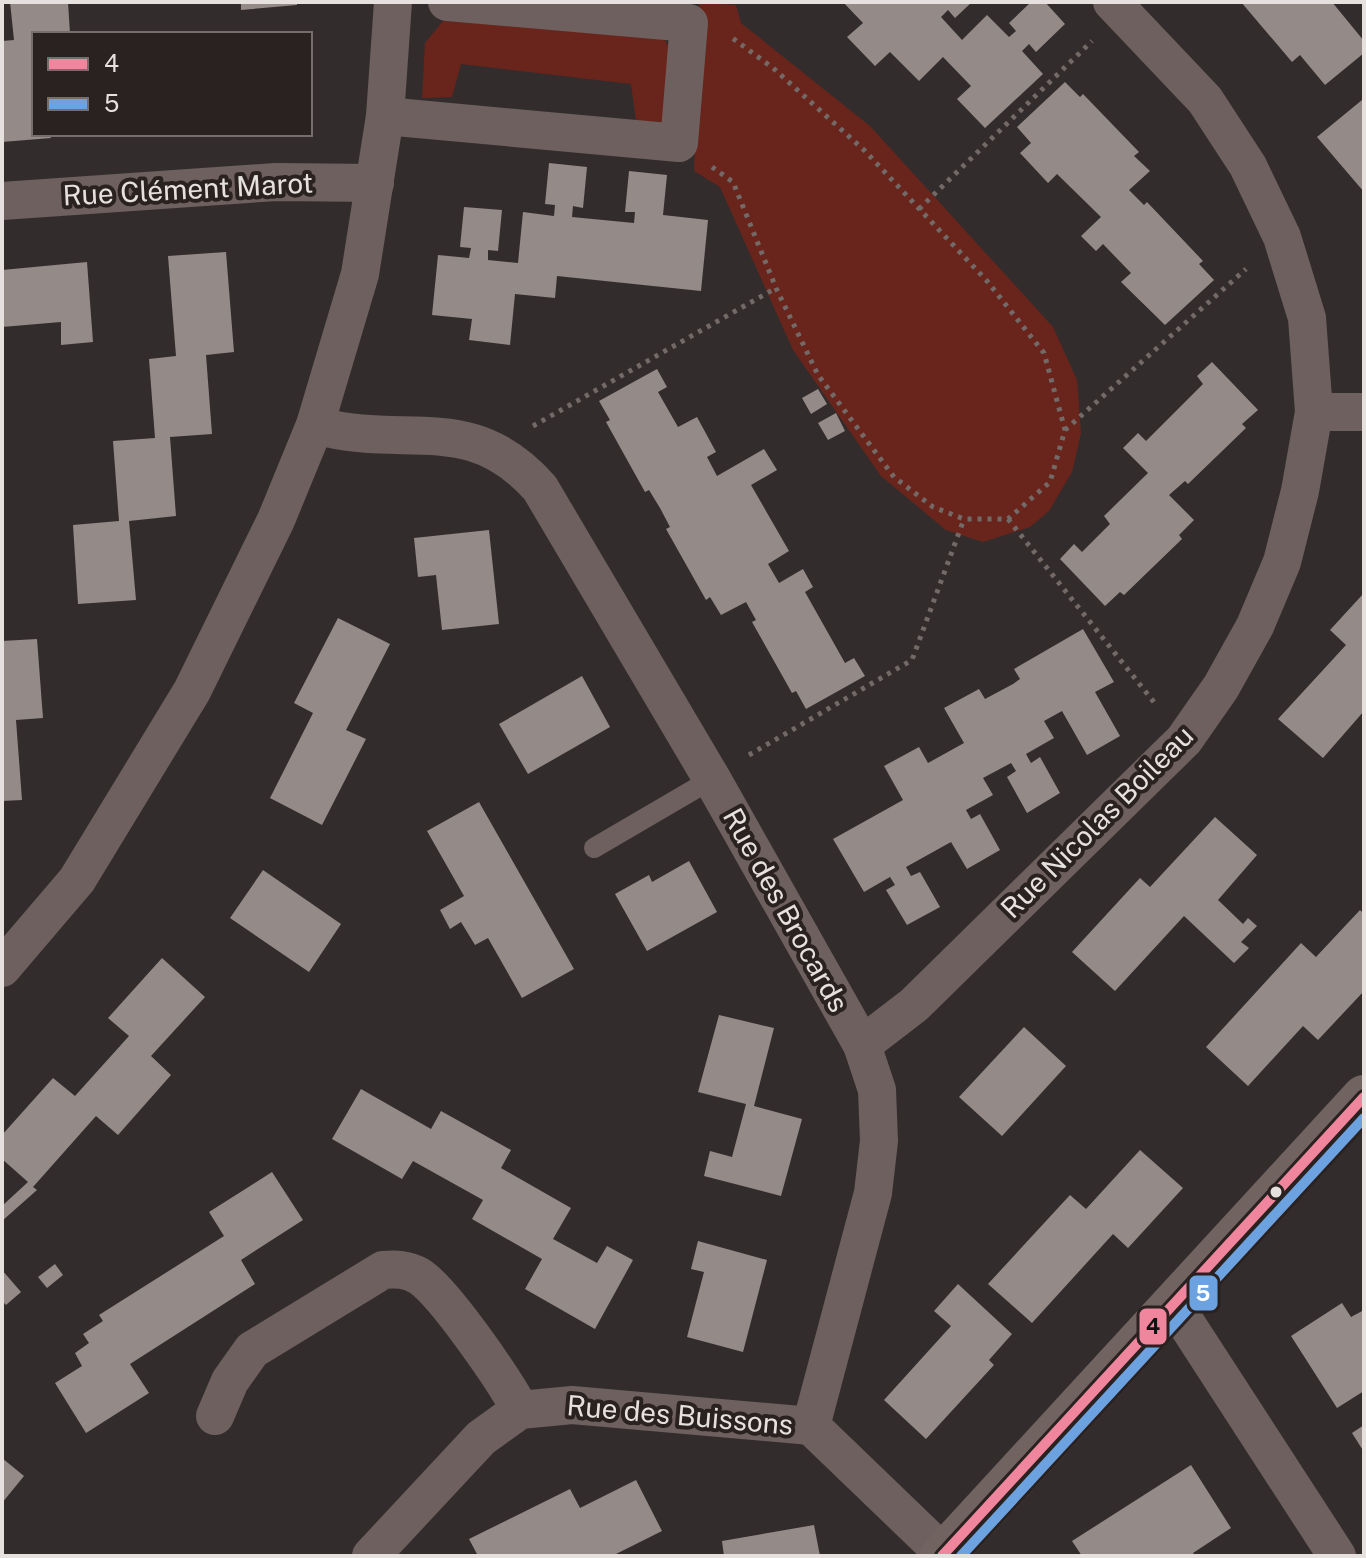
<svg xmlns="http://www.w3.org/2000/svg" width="1366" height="1558" viewBox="0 0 1366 1558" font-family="'Public Sans',sans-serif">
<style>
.green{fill:#69251c}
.building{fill:#948a88}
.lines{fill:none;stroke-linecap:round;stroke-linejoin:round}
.path{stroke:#736a68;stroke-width:5;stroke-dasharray:4 6;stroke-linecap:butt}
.lane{stroke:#6e605e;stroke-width:20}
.street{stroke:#6e605e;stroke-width:38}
.secondary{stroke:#71635f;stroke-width:44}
.bus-1-casing{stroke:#2a2220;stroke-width:16}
.bus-2-casing{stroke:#2a2220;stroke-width:16}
.bus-1{stroke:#f0869d;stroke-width:10}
.bus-2{stroke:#6da2e0;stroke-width:10}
.bus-dot{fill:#e6e1df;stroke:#2a2220;stroke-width:3}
.labels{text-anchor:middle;stroke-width:8;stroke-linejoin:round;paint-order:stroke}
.street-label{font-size:28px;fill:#e6e1df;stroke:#2a2220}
.line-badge{stroke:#2a2220;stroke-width:3}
.badge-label{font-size:22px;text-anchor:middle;font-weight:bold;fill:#fff}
.pale-badge-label{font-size:22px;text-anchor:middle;font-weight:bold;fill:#111}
</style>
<rect width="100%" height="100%" fill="#322d2c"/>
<g class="green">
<polygon points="699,2 736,5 741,23 870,126 1053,327 1077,380 1081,433 1072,472 1049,511 1030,527 983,542 946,530 881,476 793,350 720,187 694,171"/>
<polygon points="443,21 662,36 670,49 667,122 636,121 631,84 461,64 452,97 422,98 425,43"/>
</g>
<g class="building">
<polygon points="10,2 68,2 70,34 34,34 34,134 50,134 51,138 2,142 2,41 14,40"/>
<polygon points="241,2 297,2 297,5 241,10"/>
<polygon points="843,2 972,2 955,18 948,10 941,17 962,40 987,15 1009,37 1016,31 1009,23 1031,2 1045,2 1065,24 1036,52 1029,44 1022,51 1043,74 985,128 957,99 971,86 943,57 919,81 890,52 875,66 847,37 863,23"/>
<polygon points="1241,2 1332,2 1364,41 1364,53 1325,85 1300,55 1292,62"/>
<polygon points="1065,82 1080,97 1083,94 1139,152 1134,156 1150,171 1129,190 1144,205 1147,202 1203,261 1199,264 1214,280 1165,325 1121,282 1131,273 1103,244 1096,251 1081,236 1101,217 1057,174 1048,183 1020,153 1031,143 1017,127"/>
<polygon points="1362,100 1364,102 1364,192 1317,137"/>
<polygon points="549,163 587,167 583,208 573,206 572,217 634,223 635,212 625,212 629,171 667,175 663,215 708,220 701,291 557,276 555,298 515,294 510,345 469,340 472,319 432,315 438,255 469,258 471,248 460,247 464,207 502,210 498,251 488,250 488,260 518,263 523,212 554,216 555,205 545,204"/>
<polygon points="226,252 234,352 206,355 212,434 170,437 176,516 129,521 136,600 78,604 73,525 119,521 113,441 155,438 149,359 176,356 168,256"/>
<polygon points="87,262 93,342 61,345 61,322 2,327 2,270"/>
<polygon points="1212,362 1258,410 1242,424 1246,428 1188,484 1185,481 1169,495 1194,520 1179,535 1182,539 1124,595 1120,592 1105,606 1060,559 1074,544 1082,552 1110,524 1104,516 1148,473 1123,448 1138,433 1146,441 1203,384 1197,376"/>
<polygon points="657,369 667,387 658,392 678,427 697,417 716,452 707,457 717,476 764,449 777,470 751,485 789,551 768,564 779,583 803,569 813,587 805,592 845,663 854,658 865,676 806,709 796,691 792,693 752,622 756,620 746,602 721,615 710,597 706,600 666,529 670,527 660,508 649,490 645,492 606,422 610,420 599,401"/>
<polygon points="818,389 827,404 811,414 802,398"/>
<polygon points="836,413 845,431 828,440 818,423"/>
<polygon points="489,530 499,624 442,630 436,575 418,577 414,538"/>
<polygon points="1364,593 1364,711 1323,758 1278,719 1346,645 1330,630"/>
<polygon points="338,618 390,644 346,730 366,739 322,825 270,798 313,713 294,703"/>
<polygon points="1083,629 1114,682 1095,692 1120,736 1087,755 1062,711 1044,721 1054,738 1026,754 1031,763 1040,757 1060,793 1027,813 1007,777 1016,771 1011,763 983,778 993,795 966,810 971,819 980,814 1000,850 967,869 951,842 906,867 911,876 920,872 940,907 907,925 886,890 895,885 890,877 864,892 833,839 903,800 884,766 919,747 928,763 964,743 944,708 979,689 985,699 1013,684 1020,679 1014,669"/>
<polygon points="37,639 43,718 16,720 22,800 2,801 2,641"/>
<polygon points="582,676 610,727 528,774 499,724"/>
<polygon points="479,802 574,969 522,998 488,938 475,945 461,922 450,929 440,910 464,896 427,831"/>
<polygon points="1215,817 1257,855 1218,900 1243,924 1248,918 1257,926 1241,942 1249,948 1234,963 1184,916 1115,991 1072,952 1140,878 1150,887"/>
<polygon points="689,861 717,912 647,951 615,894 649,875 652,882"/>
<polygon points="263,870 341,924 309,972 230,918"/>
<polygon points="1360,910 1364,914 1364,991 1318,1040 1303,1026 1248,1086 1206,1047 1301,943 1316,957"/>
<polygon points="162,958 205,997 151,1056 171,1075 118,1135 96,1116 33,1187 37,1190 2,1221 2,1206 28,1182 2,1159 2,1135 53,1078 75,1096 129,1036 108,1018"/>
<polygon points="719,1015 774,1028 754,1106 802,1119 781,1196 704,1176 710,1151 732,1157 746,1104 698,1092"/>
<polygon points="1024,1027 1066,1066 1002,1136 959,1097"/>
<polygon points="361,1089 431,1129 441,1111 511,1150 501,1168 571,1208 553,1239 597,1263 607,1246 633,1260 595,1329 525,1289 542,1259 472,1219 483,1200 413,1161 402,1179 332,1139"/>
<polygon points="1140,1150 1183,1188 1128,1248 1113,1234 1032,1323 988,1284 1070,1195 1086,1209"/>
<polygon points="272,1172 303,1220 241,1260 255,1284 130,1364 149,1393 86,1433 55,1383 82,1366 75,1353 89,1343 83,1334 103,1321 99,1315 224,1236 209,1212"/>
<polygon points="698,1241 767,1260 743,1352 687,1337 704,1272 691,1269"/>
<polygon points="55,1264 63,1275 47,1288 38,1277"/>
<polygon points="2,1270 21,1292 6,1305 2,1301"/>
<polygon points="958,1284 1012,1334 989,1360 994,1365 926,1439 884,1400 951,1326 934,1311"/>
<polygon points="1342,1303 1351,1317 1364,1310 1364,1391 1337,1408 1291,1336"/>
<polygon points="1364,1425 1364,1452 1352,1433"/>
<polygon points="2,1458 24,1476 2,1503"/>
<polygon points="1191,1465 1231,1528 1193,1553 1195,1556 1082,1556 1072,1541"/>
<polygon points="636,1480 662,1531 612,1556 478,1556 469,1539 570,1489 580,1508"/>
<polygon points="814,1525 820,1556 724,1556 722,1541"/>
</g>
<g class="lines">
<g class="path">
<polyline points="712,167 733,182 776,288 818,375 894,477 933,507 964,519 1008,519 1050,482 1065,430 1044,353 987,281 864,150 773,68 731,37"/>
<polyline points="919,209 1092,41"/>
<polyline points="533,426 776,288"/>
<polyline points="1065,430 1246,269"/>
<polyline points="1008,519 1157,706"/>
<polyline points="749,755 912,660 964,519"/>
</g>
<polyline class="lane" points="594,848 712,779"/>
<g class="street">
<polyline points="385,116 679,143 689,23 447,2"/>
<polyline points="2,201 276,182 375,183"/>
<polyline points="1314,412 1364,412"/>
<path d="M315,425C405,451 469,408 540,488L712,779L862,1045L877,1090L879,1141L873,1193L811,1426L944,1554"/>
<polyline points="2,968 77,880 192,691 276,520 315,425 360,274 385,116 393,2"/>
<polyline points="862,1045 914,1005 1184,740 1221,687 1255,626 1282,562 1300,491 1314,412 1307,318 1282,237 1248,166 1205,100 1112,2"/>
<polyline points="1175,1306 1337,1556"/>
<path d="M215,1416L230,1381L252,1350L383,1270C396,1269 407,1269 419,1276C444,1292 506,1382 520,1410"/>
<polyline points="371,1556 481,1438 520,1410 572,1405 811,1426"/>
</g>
<polyline class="secondary" points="942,1556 1364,1097"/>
<g class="bus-1-casing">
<polyline id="bus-1" points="942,1556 1364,1097"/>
</g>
<g class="bus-2-casing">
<polyline id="bus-2" points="961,1556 1364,1118"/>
</g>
<use href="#bus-1" class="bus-1"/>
<use href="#bus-2" class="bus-2"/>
</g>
<circle class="bus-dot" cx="1276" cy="1192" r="7"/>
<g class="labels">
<g class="street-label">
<text transform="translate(188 189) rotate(-3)" y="10">Rue Clément Marot</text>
<text transform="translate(1097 822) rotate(-45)" y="10">Rue Nicolas Boileau</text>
<text transform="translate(786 910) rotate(61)" y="10">Rue des Brocards</text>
<text transform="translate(680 1415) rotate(5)" y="10">Rue des Buissons</text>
</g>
</g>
<g class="line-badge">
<rect x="1188" y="1274" width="31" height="38" rx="8" fill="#6da2e0"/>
<rect x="1138" y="1307" width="30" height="39" rx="8" fill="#f0869d"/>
</g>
<g class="badge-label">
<text x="1203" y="1301">5</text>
</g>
<g class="pale-badge-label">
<text x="1153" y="1334">4</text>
</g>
<rect width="1366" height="1558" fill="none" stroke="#e6e1df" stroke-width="8"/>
<rect x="32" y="32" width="280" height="104" fill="#2a2220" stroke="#756e6c" stroke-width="2"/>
<rect x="48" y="58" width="40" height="12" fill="#f0869d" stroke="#756e6c" stroke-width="2"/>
<text x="104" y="72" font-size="24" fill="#e6e1df">4</text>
<rect x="48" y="98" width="40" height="12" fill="#6da2e0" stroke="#756e6c" stroke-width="2"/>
<text x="104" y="112" font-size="24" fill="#e6e1df">5</text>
</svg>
